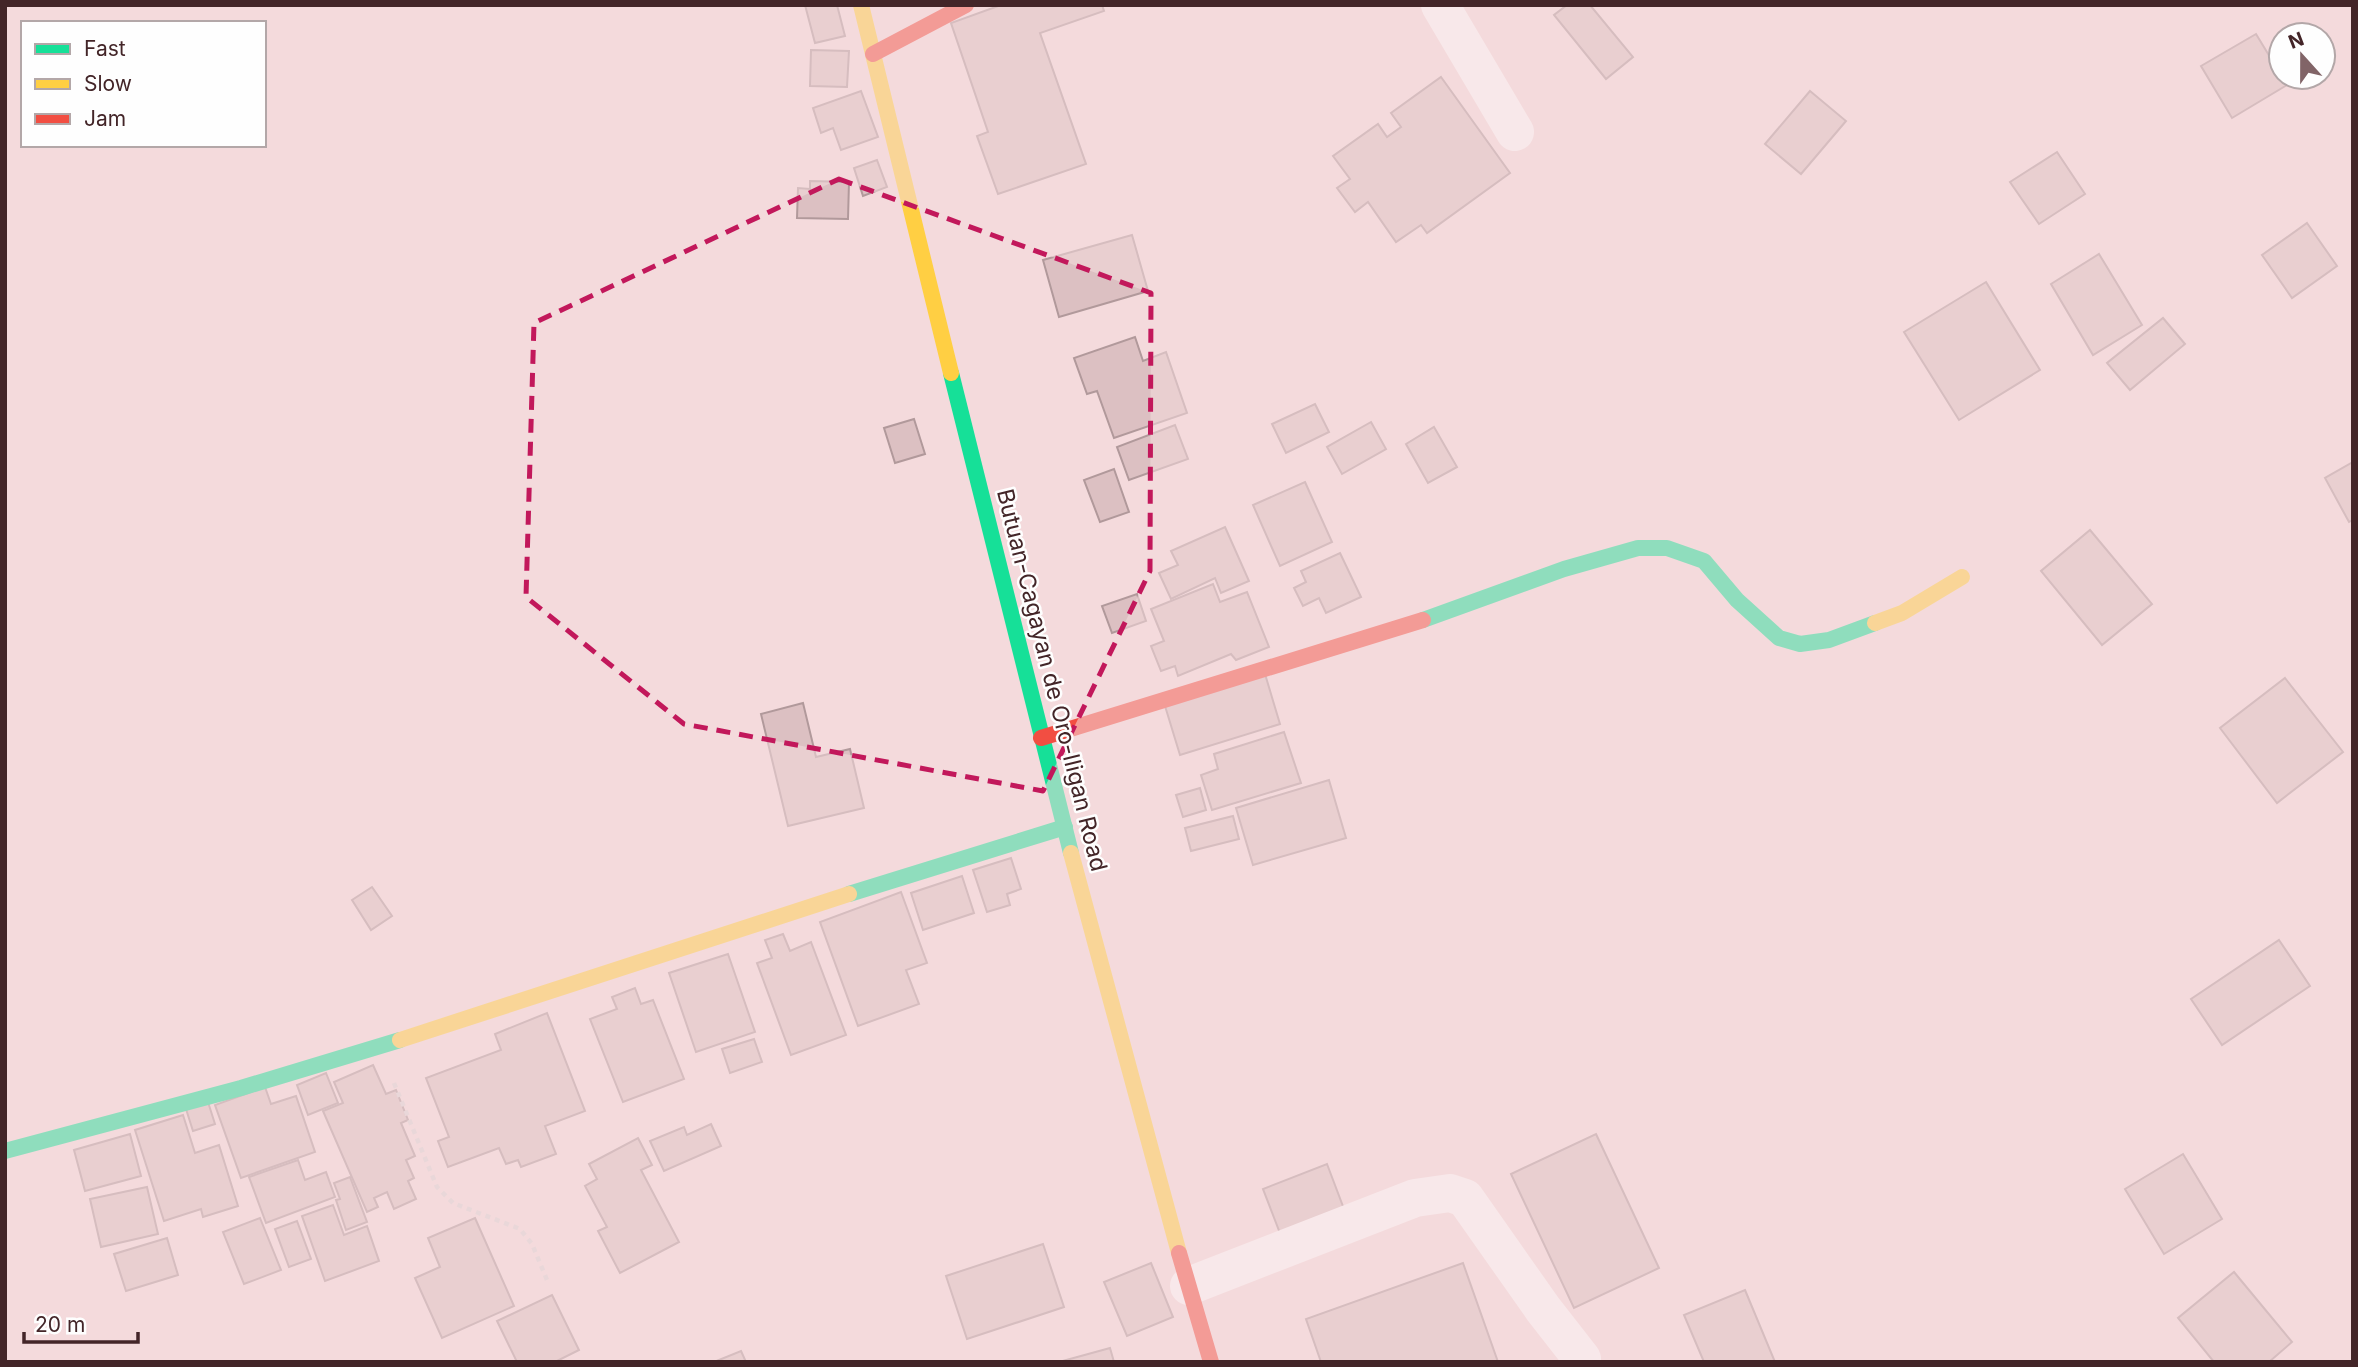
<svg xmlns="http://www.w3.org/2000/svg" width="2358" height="1367" viewBox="0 0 2358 1367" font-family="Inter,sans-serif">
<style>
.building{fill:#dcc0c2;stroke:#b1999b;stroke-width:2}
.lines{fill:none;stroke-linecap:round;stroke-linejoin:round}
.path{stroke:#dcd3d4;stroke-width:4.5;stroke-dasharray:5 5;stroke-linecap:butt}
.street{stroke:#fdf9fa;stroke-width:38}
.fast{stroke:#16e098;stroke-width:16}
.slow{stroke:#ffcf43;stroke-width:16}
.jam{stroke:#f24e42;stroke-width:16}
.marked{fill:none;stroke:#c2185b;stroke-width:5;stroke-dasharray:14 9;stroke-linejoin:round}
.labels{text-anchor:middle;stroke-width:5;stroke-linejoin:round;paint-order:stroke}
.street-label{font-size:23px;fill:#432528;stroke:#fefefe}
</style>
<rect width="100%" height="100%" fill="#f4dadc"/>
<g class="building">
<polygon points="805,5 837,5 845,36 815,43"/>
<polygon points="1001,5 1102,5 1104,11 1040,33 1086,164 998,194 977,136 988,132 951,23"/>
<polygon points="1567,5 1590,5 1633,57 1606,79 1554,15"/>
<polygon points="2256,34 2287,85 2232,118 2201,66"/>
<polygon points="811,50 849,51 847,87 810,86"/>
<polygon points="1441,77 1510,173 1427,233 1421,225 1396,242 1368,202 1355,212 1337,188 1350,179 1333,156 1378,124 1387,137 1401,127 1391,113"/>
<polygon points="861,91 878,137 841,150 833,128 821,133 813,108"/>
<polygon points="1810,91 1846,121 1801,174 1765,144"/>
<polygon points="2057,152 2085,194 2039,224 2010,182"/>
<polygon points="877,160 887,187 863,196 854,168"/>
<polygon points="810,181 849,182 848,219 797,218 798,188 810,189"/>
<polygon points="2307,223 2337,266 2292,298 2262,255"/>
<polygon points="1132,235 1148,291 1059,317 1043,260"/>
<polygon points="2099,254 2142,325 2093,355 2051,284"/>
<polygon points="1986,282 2040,370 1959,420 1904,332"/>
<polygon points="2163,318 2185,344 2130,390 2107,363"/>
<polygon points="1135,337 1143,361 1166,352 1187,413 1114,438 1097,391 1087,394 1074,358"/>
<polygon points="1315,404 1329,432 1286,453 1272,424"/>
<polygon points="914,419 925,454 895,463 884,428"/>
<polygon points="1371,422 1386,449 1342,474 1327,447"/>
<polygon points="1175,425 1188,459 1129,480 1117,447"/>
<polygon points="1434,427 1457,467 1428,483 1406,444"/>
<polygon points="2353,462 2353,520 2349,522 2325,478"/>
<polygon points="1114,469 1129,512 1100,522 1084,480"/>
<polygon points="1305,482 1332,542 1280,566 1253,505"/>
<polygon points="1225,527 1249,581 1221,593 1215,578 1171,599 1159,573 1178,565 1171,551"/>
<polygon points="2090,530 2152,604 2102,645 2041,571"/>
<polygon points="1340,553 1361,597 1326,613 1319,598 1303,606 1294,588 1306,582 1301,571"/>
<polygon points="1213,584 1220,602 1247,592 1269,647 1236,660 1231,654 1178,676 1175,666 1161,671 1151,646 1164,641 1151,609"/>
<polygon points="1137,594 1146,621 1112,633 1102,606"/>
<polygon points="1265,674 1280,724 1180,755 1165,706"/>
<polygon points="2285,678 2343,752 2277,803 2220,728"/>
<polygon points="803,703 816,757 850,749 864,808 788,826 761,714"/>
<polygon points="1284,732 1301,783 1212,810 1201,775 1218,769 1214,754"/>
<polygon points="1329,780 1346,838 1253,865 1236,808"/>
<polygon points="1200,788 1206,810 1183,817 1176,795"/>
<polygon points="1233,816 1239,839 1191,851 1185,828"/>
<polygon points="1011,858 1021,889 1007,894 1010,905 987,912 973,870"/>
<polygon points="962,876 974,913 923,930 911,893"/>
<polygon points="372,887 392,916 371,930 352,900"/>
<polygon points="901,892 927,963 906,970 919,1004 858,1026 820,922"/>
<polygon points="783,934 790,951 811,942 846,1035 791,1055 757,963 772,958 765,940"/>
<polygon points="2279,940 2310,986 2222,1045 2191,999"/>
<polygon points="728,954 755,1032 696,1052 669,973"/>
<polygon points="635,988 641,1004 653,1000 684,1079 623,1102 590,1019 617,1009 612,997"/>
<polygon points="547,1013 585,1111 545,1126 556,1154 521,1167 518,1160 506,1164 499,1148 448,1167 438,1141 449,1137 426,1078 501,1050 495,1034"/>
<polygon points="754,1039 762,1062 730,1073 722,1049"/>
<polygon points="373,1065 386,1094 396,1090 408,1120 401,1123 415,1156 406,1160 414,1178 408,1181 416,1199 394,1209 387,1192 374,1198 378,1207 367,1212 323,1111 343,1103 334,1082"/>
<polygon points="326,1073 338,1103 308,1115 297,1085"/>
<polygon points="265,1087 271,1104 296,1096 315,1152 241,1178 215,1105"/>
<polygon points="208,1102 215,1124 193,1131 186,1109"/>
<polygon points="183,1115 195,1153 219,1145 238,1206 203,1217 201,1209 164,1221 135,1130"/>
<polygon points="711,1124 721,1146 664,1171 650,1141 684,1127 687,1135"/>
<polygon points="130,1134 141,1176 85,1191 74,1150"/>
<polygon points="1596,1134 1659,1268 1574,1308 1511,1174"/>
<polygon points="638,1138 652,1165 641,1170 679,1242 620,1273 598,1231 607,1227 585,1186 597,1179 589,1164"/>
<polygon points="2183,1154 2222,1219 2164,1254 2125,1189"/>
<polygon points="298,1160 305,1180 326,1172 335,1197 266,1223 249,1177"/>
<polygon points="1327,1164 1347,1217 1283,1241 1263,1189"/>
<polygon points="350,1177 367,1222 346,1230 336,1200 340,1199 334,1183"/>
<polygon points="147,1187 158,1234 101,1247 90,1199"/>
<polygon points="333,1205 344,1235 367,1226 379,1261 325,1281 302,1216"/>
<polygon points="260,1218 281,1270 244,1284 223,1232"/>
<polygon points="475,1218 514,1306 442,1338 415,1278 440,1267 428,1238"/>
<polygon points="297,1221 311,1259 289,1267 275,1229"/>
<polygon points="167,1238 178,1275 126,1291 114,1254"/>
<polygon points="1043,1244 1064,1307 967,1339 946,1276"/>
<polygon points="1151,1263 1173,1317 1127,1336 1104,1282"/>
<polygon points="1463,1263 1498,1362 1321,1362 1306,1319"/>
<polygon points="2234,1272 2292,1342 2269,1362 2214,1362 2178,1318"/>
<polygon points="1745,1290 1775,1362 1704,1362 1684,1315"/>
<polygon points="552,1295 579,1350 555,1362 517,1362 497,1321"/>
<polygon points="1110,1348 1114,1362 1059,1362"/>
<polygon points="741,1351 746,1362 714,1362"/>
</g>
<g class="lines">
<polyline class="path" points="394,1083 437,1187 453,1203 520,1229 532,1244 547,1280"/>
<g class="street">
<polyline points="1440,5 1515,132"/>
<polyline points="1189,1286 1415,1198 1450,1193 1465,1198 1543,1309 1582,1359"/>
</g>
<g class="fast">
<polyline points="951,373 1071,853"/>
<polyline points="1423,620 1564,569 1638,548 1667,548 1704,561 1737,600 1779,638 1800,644 1829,640 1875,623"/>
<polyline points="849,894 1065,827"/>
<polyline points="5,1151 241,1088 400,1040"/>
</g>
<g class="slow">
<polyline points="861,5 951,373"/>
<polyline points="1875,623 1902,613 1962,577"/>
<polyline points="1071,853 1179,1253"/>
<polyline points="400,1040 849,894"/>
</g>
<g class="jam">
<polyline points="873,54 966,5"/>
<polyline points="1041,738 1423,620"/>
<polyline points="1179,1253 1211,1362"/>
</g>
</g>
<path d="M0 0H2358V1367H0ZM839,179L1151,293L1150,571L1043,791L684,724L526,597L534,323Z" fill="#f4dadc" fill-opacity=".55" fill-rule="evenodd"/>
<path class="marked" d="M839,179L1151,293L1150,571L1043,791L684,724L526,597L534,323Z"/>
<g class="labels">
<g class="street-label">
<text transform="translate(1052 680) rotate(76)" y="8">Butuan-Cagayan de Oro-Iligan Road</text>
</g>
</g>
<rect width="2358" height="1367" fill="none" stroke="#432528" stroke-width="14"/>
<rect x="21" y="21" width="245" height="126" fill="#fefefe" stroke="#b3a7a8" stroke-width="2"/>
<rect x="35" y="44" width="35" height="10" fill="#16e098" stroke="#b3a7a8" stroke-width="2"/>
<text x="84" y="56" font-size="21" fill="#432528">Fast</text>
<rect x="35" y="79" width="35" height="10" fill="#ffcf43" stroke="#b3a7a8" stroke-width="2"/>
<text x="84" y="91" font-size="21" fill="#432528">Slow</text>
<rect x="35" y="114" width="35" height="10" fill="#f24e42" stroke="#b3a7a8" stroke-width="2"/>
<text x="84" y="126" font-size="21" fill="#432528">Jam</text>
<g transform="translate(2302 56) rotate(339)"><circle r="33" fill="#fefefe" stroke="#b3a7a8" stroke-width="2"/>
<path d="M0-5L12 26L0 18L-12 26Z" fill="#816467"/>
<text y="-10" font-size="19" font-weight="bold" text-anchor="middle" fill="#432528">N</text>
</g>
<path d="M24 1332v10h114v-10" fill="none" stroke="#432528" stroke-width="3.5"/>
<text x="35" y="1332" font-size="21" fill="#432528" stroke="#fefefe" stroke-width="5" paint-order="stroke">20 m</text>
</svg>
